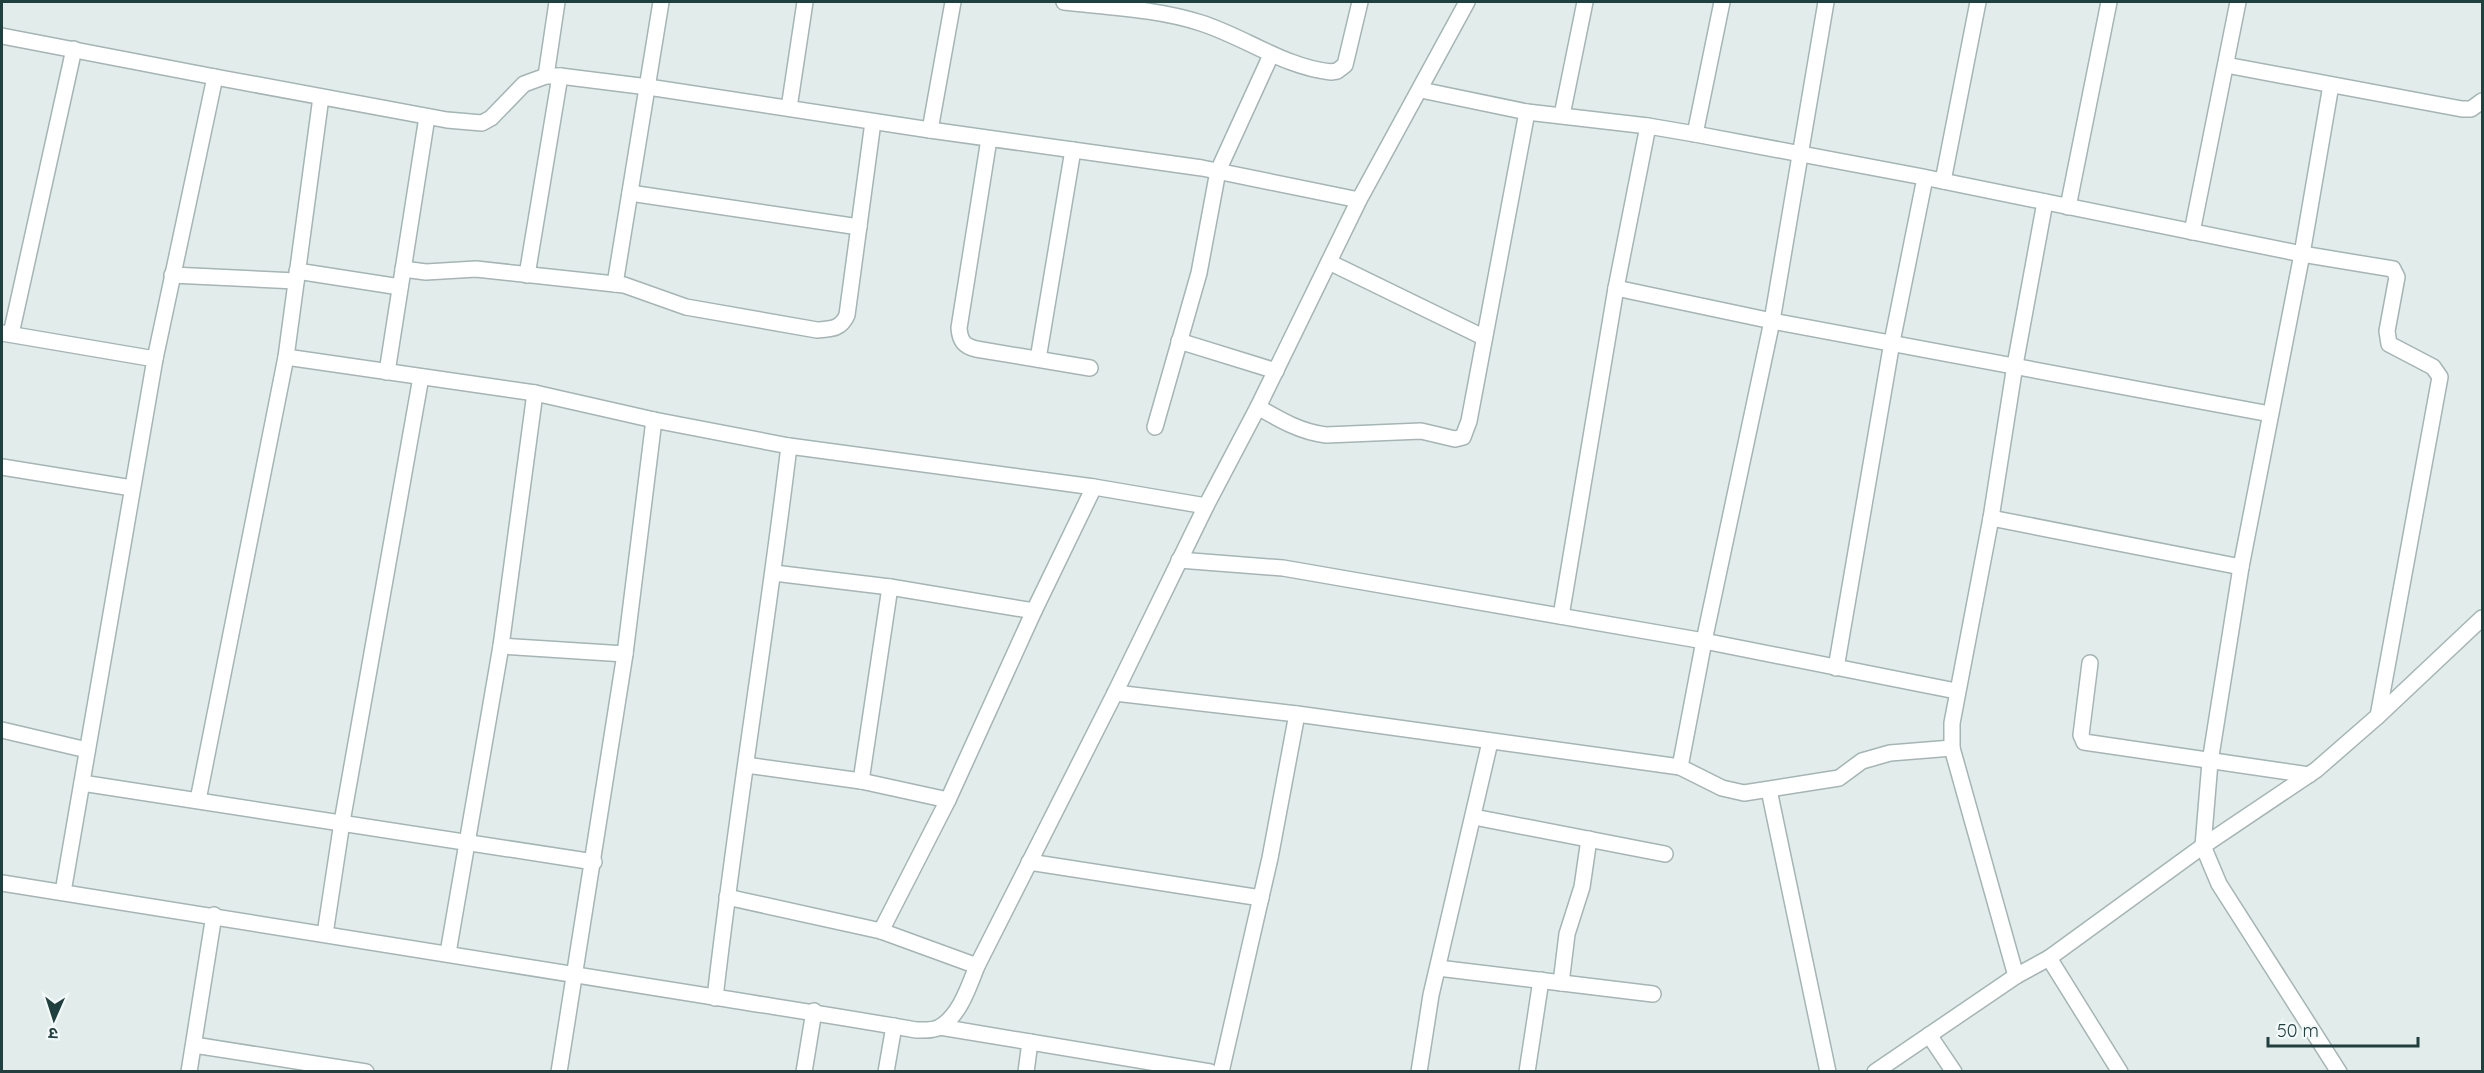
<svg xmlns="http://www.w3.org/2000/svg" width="2484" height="1073" viewBox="0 0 2484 1073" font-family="Quicksand,'Noto Sans Devanagari',sans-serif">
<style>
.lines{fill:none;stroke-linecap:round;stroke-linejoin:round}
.street-casing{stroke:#a4b5b4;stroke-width:18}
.street{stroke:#fff;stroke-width:15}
</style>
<rect width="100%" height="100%" fill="#e2edeb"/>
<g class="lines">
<g class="street-casing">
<g id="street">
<path d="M1064,2C1109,7 1158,9 1201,23C1245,37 1284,67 1331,72L1337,71L1345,65L1360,2"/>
<polyline points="2,36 215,77 155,359 63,892"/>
<polyline points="2226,65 2462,109 2471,109 2482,101"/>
<polyline points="546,76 557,2"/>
<polyline points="215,77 447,120 482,123 491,118 524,84 546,76 560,76 648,87 930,130 1202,168 1359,200"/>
<polyline points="2331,85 2302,254 2241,567 2210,762 2203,846 2219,884 2339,1072"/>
<polyline points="1421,90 1527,112 1648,126 1695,134 1918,176 2302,254 2393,269 2397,277 2387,331 2389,344 2433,367 2440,377 2378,716"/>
<polyline points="789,108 805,2"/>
<polyline points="1562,115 1585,2"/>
<polyline points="930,130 953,2"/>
<polyline points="1695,134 1722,2"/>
<path d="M989,139L959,328C960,341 964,346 976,349L1090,368"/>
<polyline points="1943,181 1978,2"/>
<polyline points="630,193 859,227"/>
<polyline points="2068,207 2109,2"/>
<polyline points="2192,232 2238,2"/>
<polyline points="1329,262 1483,337"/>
<path d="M403,269L426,272L476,269L624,285L686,307L817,330C831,329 841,329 847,315L873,122"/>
<polyline points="297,271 400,287"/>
<polyline points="172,275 296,281"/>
<polyline points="527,275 560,76"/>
<polyline points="615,284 661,2"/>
<polyline points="1616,288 1772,321 2270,414"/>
<polyline points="2,333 155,359"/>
<polyline points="11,334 74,49"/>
<polyline points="1179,341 1276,371"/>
<polyline points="286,357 535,393 654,420 789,446 1094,487 1206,506"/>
<polyline points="1038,359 1073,150"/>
<polyline points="387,372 427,117"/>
<path d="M1258,407C1280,420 1301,432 1326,435L1421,431L1455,439L1463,437L1469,421L1527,112"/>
<polyline points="1155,427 1199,273 1218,171 1271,55"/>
<polyline points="2,467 132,488"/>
<polyline points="1991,518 2241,567"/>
<polyline points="1179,560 1283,568 1704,641 1956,691"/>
<polyline points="774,573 890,587 1034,611"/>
<polyline points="1561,616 1616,288 1648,126"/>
<polyline points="501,646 625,654"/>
<polyline points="2090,663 2081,735 2084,742 2309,775"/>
<polyline points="1836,668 1892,342 1925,178"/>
<polyline points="1115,693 1297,714 1680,767 1704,641 1772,321 1826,2"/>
<polyline points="2,730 87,750"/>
<polyline points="746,765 861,781 948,800"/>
<polyline points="1680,767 1722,788 1744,793 1839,778 1862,761 1890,753 1952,748"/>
<polyline points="861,781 890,587"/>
<polyline points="82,783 594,862"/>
<polyline points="1769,790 1828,1072"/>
<polyline points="198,800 286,357 321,97"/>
<polyline points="1474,817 1665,854"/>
<polyline points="1029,862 1261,898"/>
<path d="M2,883C239,919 476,959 714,997C782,1008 849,1018 916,1030C924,1030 933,1031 940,1027C960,1015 969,986 977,966L1115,693L1206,506L1258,407L1359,200L1467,2"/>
<polyline points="727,897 881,931 977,966"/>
<polyline points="881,931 948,800 1034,611 1094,487"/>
<polyline points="325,934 342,822 421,377"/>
<polyline points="448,953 501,646 535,393"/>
<polyline points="2049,958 2120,1072"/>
<polyline points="1438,968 1653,994"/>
<polyline points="2016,976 1952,748 1952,723 1991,518 2015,365 2045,202"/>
<polyline points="1561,983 1567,934 1582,887 1589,839"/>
<path d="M715,998C736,813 767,630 789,446"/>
<polyline points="940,1027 1210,1072"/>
<polyline points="1929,1035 1954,1072"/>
<polyline points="194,1045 366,1072"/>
<polyline points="189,1072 214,915"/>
<polyline points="559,1072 625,654 654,420"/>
<polyline points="804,1072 814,1011"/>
<polyline points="886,1072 894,1026"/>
<polyline points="1026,1072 1030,1042"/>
<polyline points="1221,1072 1270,858 1297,714"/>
<polyline points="1419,1072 1431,995 1490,742"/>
<polyline points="1527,1072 1541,980"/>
<polyline points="1875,1072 2016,976 2049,958 2203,846 2316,770 2378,716 2482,618"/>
</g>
</g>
<use href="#street" class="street"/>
</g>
<rect width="2484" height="1073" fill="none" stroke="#203f3f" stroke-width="6"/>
<g transform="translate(54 1019) rotate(183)" stroke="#f3f9f8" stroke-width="4.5" paint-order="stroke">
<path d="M0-4.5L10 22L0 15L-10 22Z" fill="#203f3f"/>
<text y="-9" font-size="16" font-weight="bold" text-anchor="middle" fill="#203f3f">उ</text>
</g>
<path d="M2268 1037v9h150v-9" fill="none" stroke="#203f3f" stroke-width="3"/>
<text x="2277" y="1037" font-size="18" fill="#203f3f" stroke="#f3f9f8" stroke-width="4.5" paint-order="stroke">50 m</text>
</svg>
